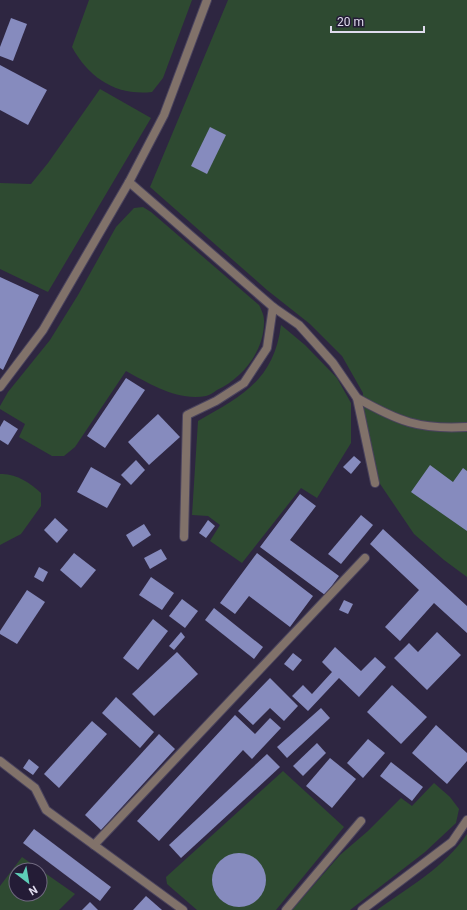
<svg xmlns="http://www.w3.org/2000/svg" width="467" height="910" viewBox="0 0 467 910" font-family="Roboto,sans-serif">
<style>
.green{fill:#2e4a31;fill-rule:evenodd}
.building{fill:#868bbe}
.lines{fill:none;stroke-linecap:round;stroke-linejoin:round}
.service-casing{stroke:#4a435d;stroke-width:10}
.minor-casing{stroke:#4a435d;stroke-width:10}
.service{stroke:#81726a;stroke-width:8}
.minor{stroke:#81726a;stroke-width:8}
</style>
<rect width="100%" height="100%" fill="#2e2641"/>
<g class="green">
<path d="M89,0H192L163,78L152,92C116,96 89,78 72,47Z"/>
<polygon points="228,0 467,0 467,577 444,560 414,534 374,475 363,409 363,393 342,356 310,324 267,290 150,187"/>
<polygon points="100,89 151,118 48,292 0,269 0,183 31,184 48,163"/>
<path d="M143,207L151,212L259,305C261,309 264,315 264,320C265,350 243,378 217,390C214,392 210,395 206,396C177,401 150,384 126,371L75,447L64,456H52L19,437L25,424L0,409V406L8,392L50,340L78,295L116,227L134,208Z"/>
<path d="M281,325L305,345L337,378L351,403V443L317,498L301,488L242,563L210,541L220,525L208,516L192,515L198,421C242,396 274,380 281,325Z"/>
<path d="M0,474C16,473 30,483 41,493V506L21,534L0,545Z"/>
<polygon points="283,771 344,827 276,910 197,910 167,884 166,877"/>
<polygon points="434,783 450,797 459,809 456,823 425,852 350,910 292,910 340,855 368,831 401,798 412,806"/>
<path d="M467,834V910H377C409,887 445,867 467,834Z"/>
<path d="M22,857L75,894L59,910H0V886ZM16,870H40V894H16Z"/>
</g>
<g class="building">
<polygon points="11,18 27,24 13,61 0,56 0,47"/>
<polygon points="0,65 47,90 28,125 0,110"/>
<polygon points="210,127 226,135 207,174 191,166"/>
<polygon points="0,277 39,295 3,370 0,368"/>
<polygon points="126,378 145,390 105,448 87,436"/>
<polygon points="158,414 180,437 149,465 128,442"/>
<polygon points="4,420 18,429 8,445 0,440 0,427"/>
<polygon points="354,456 361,462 351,474 343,467"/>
<polygon points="136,460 145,470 131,485 121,475"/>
<polygon points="430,465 453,482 463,468 467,471 467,531 411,492"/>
<polygon points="91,467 121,484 107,508 77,492"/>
<polygon points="300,494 316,506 290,540 339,576 325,595 260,547"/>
<polygon points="361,515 373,525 341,564 328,554"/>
<polygon points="55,518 68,530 57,543 44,530"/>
<polygon points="208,520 215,526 206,538 199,533"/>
<polygon points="144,524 151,535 133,547 126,535"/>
<polygon points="383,529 467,606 467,633 434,603 400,641 385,627 419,590 370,544"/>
<polygon points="161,549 167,559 150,569 144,558"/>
<polygon points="74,553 96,570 81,588 60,570"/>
<polygon points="257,553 313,596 290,627 249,596 235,614 220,603"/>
<polygon points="39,567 48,572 43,582 34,577"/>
<polygon points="151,577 174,593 162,610 139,595"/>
<polygon points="27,590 45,602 17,644 0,634 0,631"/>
<polygon points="182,599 198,611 185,628 169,616"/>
<polygon points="344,600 353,604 348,614 339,610"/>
<polygon points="214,608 263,647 254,659 205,620"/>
<polygon points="153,619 168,631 138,670 123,658"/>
<polygon points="181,632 185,637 174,650 169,646"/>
<polygon points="437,632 461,655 427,690 394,658 409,643 418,652"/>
<polygon points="335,647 361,671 375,657 386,667 359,697 339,678 308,711 292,696 303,685 312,694 332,672 322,662"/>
<polygon points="177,652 198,674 154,716 132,694"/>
<polygon points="293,653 302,660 293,671 284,664"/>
<polygon points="270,678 298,706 284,721 270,708 253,725 238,711"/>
<polygon points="392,685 427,717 401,744 367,712"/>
<polygon points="116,697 154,732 140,748 102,713"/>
<polygon points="321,708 330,718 287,758 277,747"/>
<polygon points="235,715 255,734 270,718 281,728 252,759 243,750 159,841 137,821"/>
<polygon points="92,721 107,734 59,788 44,774"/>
<polygon points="436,725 467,753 467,761 447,784 412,753"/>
<polygon points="159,734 175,749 101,830 85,815"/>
<polygon points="368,739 385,753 363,778 347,763"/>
<polygon points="317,743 326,753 303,776 293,766"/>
<polygon points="267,754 280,767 181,858 169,845"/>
<polygon points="330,758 356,779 332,808 306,786"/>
<polygon points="29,759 39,767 33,775 23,768"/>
<polygon points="391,762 423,787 412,801 380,776"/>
<polygon points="34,829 111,887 100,901 23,843"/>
<circle cx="239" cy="880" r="27"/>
<polygon points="146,896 162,910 133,910"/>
<polygon points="90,902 98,910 82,910"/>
</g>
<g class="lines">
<g class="service-casing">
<g id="service">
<path d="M357,398C398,421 419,430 467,427"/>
<polyline points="94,845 365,558"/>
<polyline points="286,910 361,821"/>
</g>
</g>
<g class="minor-casing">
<g id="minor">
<polyline points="129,182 273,307 299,325 333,363 357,398 375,483"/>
<polyline points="0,387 43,330 129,182 164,115 207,0"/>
<polyline points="184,537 187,415 216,401 244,383 267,348 273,307"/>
<polyline points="0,761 35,788 46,810 183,910"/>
<polyline points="362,910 452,842 467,820"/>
</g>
</g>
<use href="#service" class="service"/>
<use href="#minor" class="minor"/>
</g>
<g transform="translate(28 882) rotate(149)"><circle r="19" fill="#241c36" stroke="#6f687f"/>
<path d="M0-3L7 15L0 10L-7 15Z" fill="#5eceb8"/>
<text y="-6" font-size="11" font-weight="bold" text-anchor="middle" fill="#dfdbed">N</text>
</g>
<path d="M331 26v6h93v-6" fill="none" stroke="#dfdbed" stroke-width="2"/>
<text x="337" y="26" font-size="12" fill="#dfdbed" stroke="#241c36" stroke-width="3" paint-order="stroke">20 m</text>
</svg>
